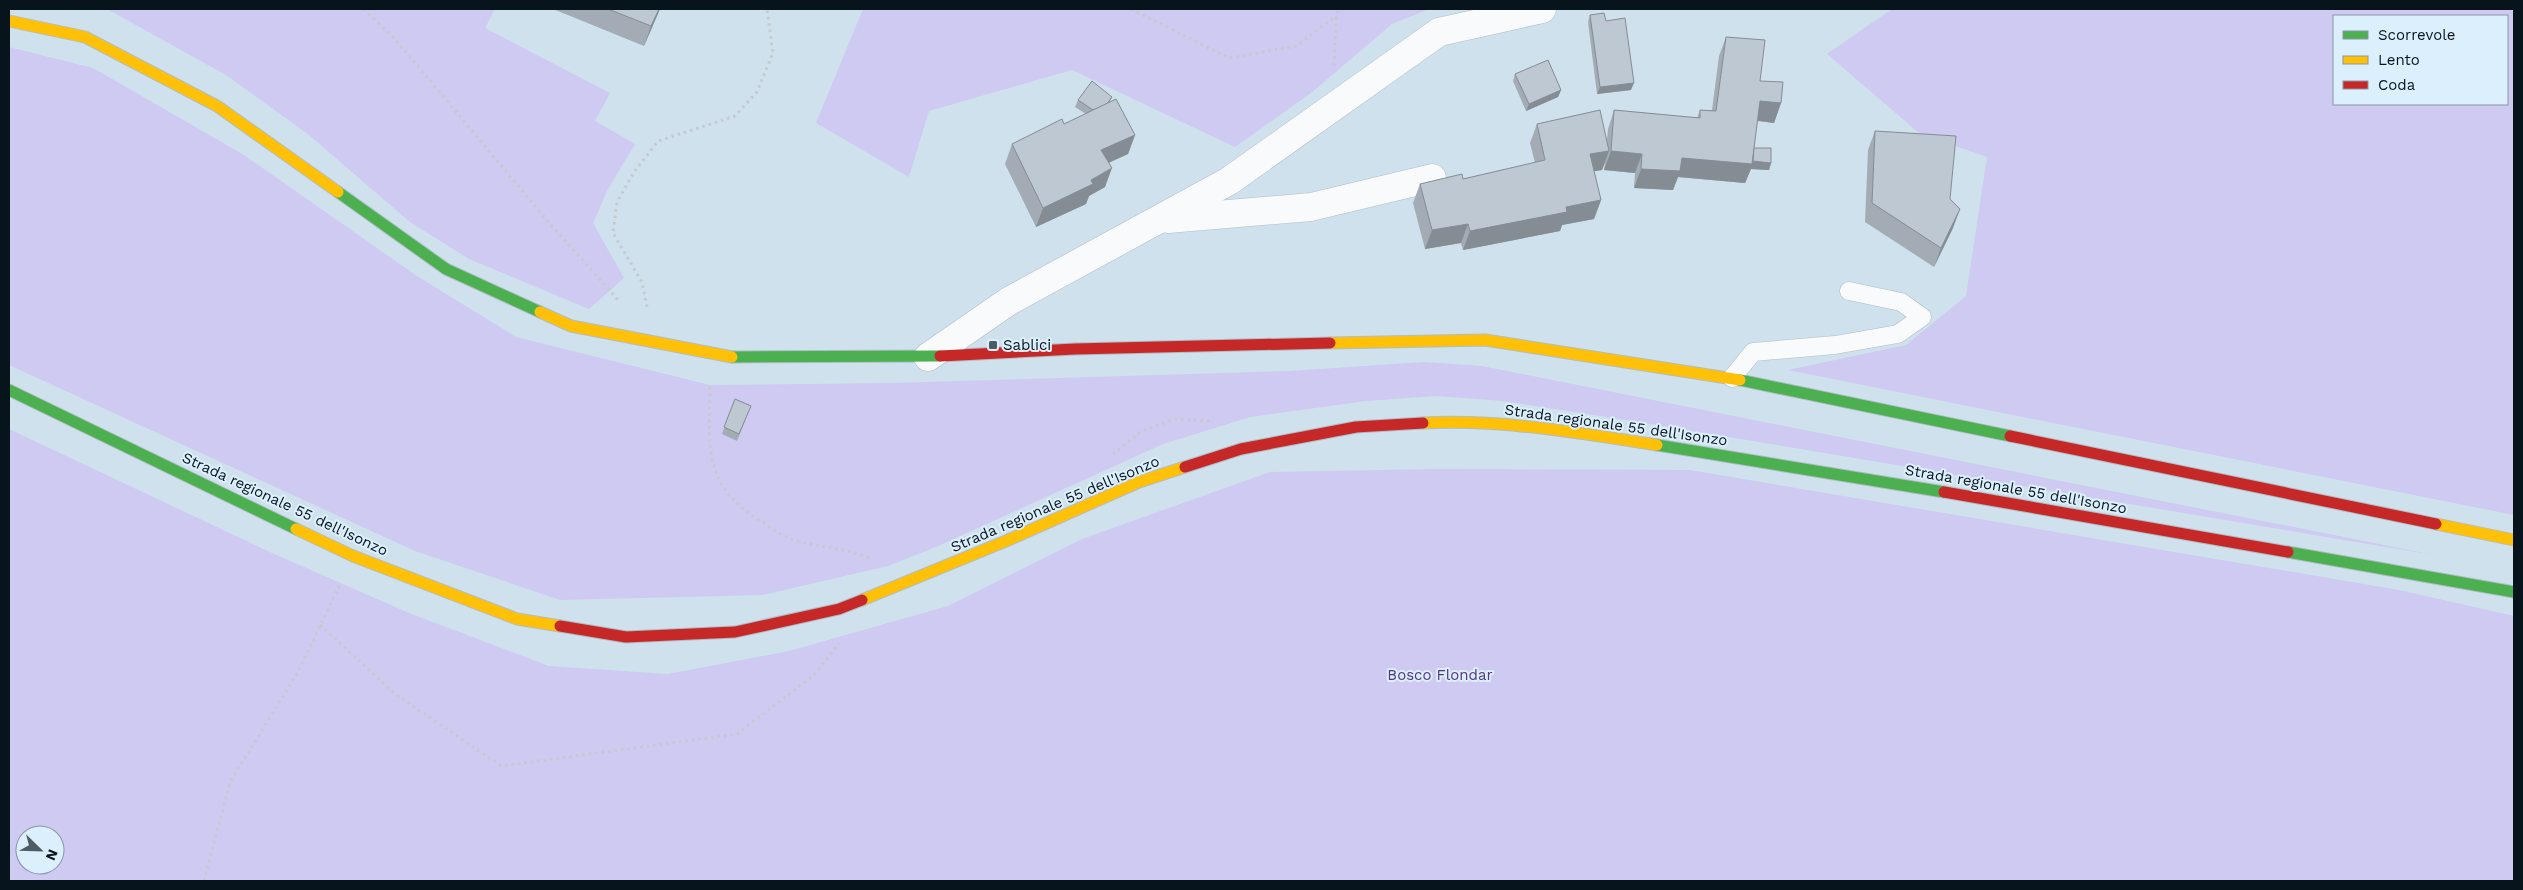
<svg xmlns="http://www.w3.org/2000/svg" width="2523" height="890" viewBox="0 0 2523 890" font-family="'Work Sans',sans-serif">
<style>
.green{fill:#cecaf2;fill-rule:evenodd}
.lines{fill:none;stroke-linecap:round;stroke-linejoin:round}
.lane-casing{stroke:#afbdc6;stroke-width:19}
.street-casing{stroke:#afbdc6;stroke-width:29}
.fast-casing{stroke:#afbdc6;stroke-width:13}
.slow-casing{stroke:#afbdc6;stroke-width:13}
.jam-casing{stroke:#afbdc6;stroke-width:13}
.path{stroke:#c5cace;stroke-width:3;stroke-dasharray:2.5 4;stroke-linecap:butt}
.lane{stroke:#f8fafc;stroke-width:18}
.street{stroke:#f8fafc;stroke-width:28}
.fast{stroke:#4caf50;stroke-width:11}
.slow{stroke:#ffc107;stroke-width:11}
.jam{stroke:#c62828;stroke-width:11}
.wall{fill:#a3acb5}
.shaded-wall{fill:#848c94}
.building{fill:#bdc8d3;stroke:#848c94}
.poi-dot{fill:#4d5c64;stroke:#dbeffc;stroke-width:2}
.labels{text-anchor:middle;stroke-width:4;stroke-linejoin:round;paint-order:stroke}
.poi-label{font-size:15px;fill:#07141b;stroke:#dbeffc;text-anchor:start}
.street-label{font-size:15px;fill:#07141b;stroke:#dbeffc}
.park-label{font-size:15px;fill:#553384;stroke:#dbeffc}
</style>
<rect width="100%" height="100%" fill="#cfe1ed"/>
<g class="green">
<polygon points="107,9 495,9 485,28 610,93 595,121 635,144 608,189 593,223 624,278 589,309 469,259 410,222 309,135 226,75"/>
<polygon points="863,9 1429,9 1392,24 1311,93 1235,147 1072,70 929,111 909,177 816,123"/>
<path d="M1892,9H2514V515L1788,370L1906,345L1966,296L1987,157L1919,133L1827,54ZM2334,16H2507V104H2334Z"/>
<polygon points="9,47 93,68 244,155 417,276 516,337 710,385 891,383 1289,371 1424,362 1482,366 2434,555 1639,422 1503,401 1436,396 1366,401 1250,417 1163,444 936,547 888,566 763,595 560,600 415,551 9,365"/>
<path d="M9,429L272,553L409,613L549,666L668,674L789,651L948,606L1082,539L1270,472L1437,469L1690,470L2399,590L2514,616V881H9ZM25,835H55V865H25Z"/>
</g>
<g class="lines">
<g class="lane-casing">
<polyline id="lane" points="1732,378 1753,352 1835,345 1898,334 1922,317 1901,302 1849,291"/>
</g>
<g class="street-casing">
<g id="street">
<polyline points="1168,219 1311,207 1432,178"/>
<polyline points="928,357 1009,301 1229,181 1439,32 1542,9"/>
</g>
</g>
<g class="fast-casing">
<g id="fast">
<polyline points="338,192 446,269 540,312"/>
<polyline points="732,357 940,356"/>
<polyline points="1740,380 2010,436"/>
<polyline points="9,390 296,529"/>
<polyline points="1657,445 1944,492"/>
<polyline points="2288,552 2514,592"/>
</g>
</g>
<g class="slow-casing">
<g id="slow">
<polyline points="9,21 85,37 217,106 338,192"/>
<polyline points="540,312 571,326 732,357"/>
<polyline points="1330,343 1485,340 1740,380"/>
<path d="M1423,423C1502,419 1579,433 1657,445"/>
<polyline points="2436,524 2514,540"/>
<polyline points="296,529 353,556 517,619 560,626"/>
<polyline points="862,600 1006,541 1139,482 1185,467"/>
</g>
</g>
<g class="jam-casing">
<g id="jam">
<polyline points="940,356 1075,349 1330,343"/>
<polyline points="2010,436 2436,524"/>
<polyline points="1185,467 1241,449 1356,427 1423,423"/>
<polyline points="1944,492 2288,552"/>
<polyline points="560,626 626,637 735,632 839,609 862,600"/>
</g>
</g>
<g class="path">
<polyline points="364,9 395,39 546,219 618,300"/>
<polyline points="1131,9 1229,58 1296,46 1336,16"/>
<polyline points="1334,65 1336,16 1339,9"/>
<polyline points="647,307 642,282 613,233 617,202 634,172 658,141 735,116 757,92 773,53 767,9"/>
<path d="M710,387C709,451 703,487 764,523C773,529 783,537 794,540C820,548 847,548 872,559"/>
<polyline points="1113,454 1142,431 1175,419 1211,421"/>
<polyline points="320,625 394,693 501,766 737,734 814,675 839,644"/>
<polyline points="204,881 230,782 298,672 339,586"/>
</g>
<use href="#lane" class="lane"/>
<use href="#street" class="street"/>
<use href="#fast" class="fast"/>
<use href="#slow" class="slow"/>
<use href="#jam" class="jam"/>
</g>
<g class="wall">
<polygon points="553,9 660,9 644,46"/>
<polygon points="1590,15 1606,21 1631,90 1597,94 1588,22"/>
<polygon points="1726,37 1760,81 1781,103 1774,123 1757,121 1754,148 1771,163 1769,170 1751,169 1745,183 1678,177 1673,190 1634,188 1635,173 1604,170 1605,163 1602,170 1594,171 1601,200 1594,219 1562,225 1560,231 1463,250 1461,243 1425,249 1413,203 1420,184 1463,179 1535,163 1530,143 1537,124 1607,140 1608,129 1614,110 1697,118 1700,110 1712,110 1719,56"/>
<polygon points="1515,74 1561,90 1558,97 1526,111 1513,81"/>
<polygon points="1112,97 1110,102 1135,135 1128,154 1109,163 1105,187 1089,196 1086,204 1036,227 1005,164 1012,144 1064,124 1086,114 1075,107 1078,100"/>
<polygon points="1875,131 1950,199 1953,228 1934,267 1865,222 1868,150"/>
<polygon points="735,399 751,406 737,441 722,434"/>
</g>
<g class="shaded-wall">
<polygon points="659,9 660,9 644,46 651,26"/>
<polygon points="1634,83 1631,90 1597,94 1600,87"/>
<polygon points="1561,90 1558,97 1526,111 1529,104"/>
<polygon points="1760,101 1781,103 1774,123 1753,120"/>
<polygon points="1135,135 1128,154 1094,169 1101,150"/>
<polygon points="1609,151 1602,170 1583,173 1590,154"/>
<polygon points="1611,151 1642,154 1635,173 1604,170"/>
<polygon points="1682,158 1750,161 1771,163 1769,170 1751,169 1745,183 1678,177 1673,190 1634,188 1641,169"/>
<polygon points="1112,168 1105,187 1089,196 1086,204 1036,227 1043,208"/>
<polygon points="1601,200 1594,219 1562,225 1560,231 1463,250 1470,231 1566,207"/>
<polygon points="1960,209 1953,228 1934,267 1941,248"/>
<polygon points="1468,224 1461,243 1425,249 1432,230"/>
</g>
<g class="building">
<polygon points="608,9 659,9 651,26"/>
<polygon points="1604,13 1606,21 1625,18 1634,83 1600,87 1590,15"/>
<polygon points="1726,37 1765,40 1760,81 1783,82 1781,103 1760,101 1752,164 1682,158 1680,171 1641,169 1642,154 1611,151 1614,110 1700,118 1700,110 1716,111"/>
<polygon points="1548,60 1561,90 1529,104 1515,74"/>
<polygon points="1092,81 1112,97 1107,104 1093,110 1078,100"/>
<polygon points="1116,99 1135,135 1101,150 1112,168 1091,180 1093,184 1043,208 1012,144 1062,119 1064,124"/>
<polygon points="1600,110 1609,151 1590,154 1601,200 1566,207 1567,212 1470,231 1468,224 1432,230 1420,184 1462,174 1463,179 1545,160 1537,124"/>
<polygon points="1875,131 1956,136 1950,199 1960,209 1941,248 1872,203"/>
<polygon points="1754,148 1771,148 1771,163 1753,161"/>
<polygon points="735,399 751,406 739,434 724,427"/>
</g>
<rect class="poi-dot" x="988" y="340" width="10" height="10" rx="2.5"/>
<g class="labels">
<g class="poi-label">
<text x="1003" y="350">Sablici</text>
</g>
<g class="street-label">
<text transform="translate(1616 425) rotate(8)" y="5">Strada regionale 55 dell'Isonzo</text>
<text transform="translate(2016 489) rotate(10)" y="5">Strada regionale 55 dell'Isonzo</text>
<text transform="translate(285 504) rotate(25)" y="5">Strada regionale 55 dell'Isonzo</text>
<text transform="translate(1055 504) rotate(-23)" y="5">Strada regionale 55 dell'Isonzo</text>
</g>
<g class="park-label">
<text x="1440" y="680">Bosco Flondar</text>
</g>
</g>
<rect width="2523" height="890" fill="none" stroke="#07141b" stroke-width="20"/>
<rect x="2333" y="15" width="175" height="90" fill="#dbeffc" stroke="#8697a2"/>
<rect x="2343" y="31" width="25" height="8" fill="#4caf50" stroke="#8697a2"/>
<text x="2378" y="40" font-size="15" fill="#07141b">Scorrevole</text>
<rect x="2343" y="56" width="25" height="8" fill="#ffc107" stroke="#8697a2"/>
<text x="2378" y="65" font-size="15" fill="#07141b">Lento</text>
<rect x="2343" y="81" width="25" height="8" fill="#c62828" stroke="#8697a2"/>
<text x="2378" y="90" font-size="15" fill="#07141b">Coda</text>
<g transform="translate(40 850) rotate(113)"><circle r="24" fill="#dbeffc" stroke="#8697a2"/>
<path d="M0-4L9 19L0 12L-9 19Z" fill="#4d5c64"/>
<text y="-8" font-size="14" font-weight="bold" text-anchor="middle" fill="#07141b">N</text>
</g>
</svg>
